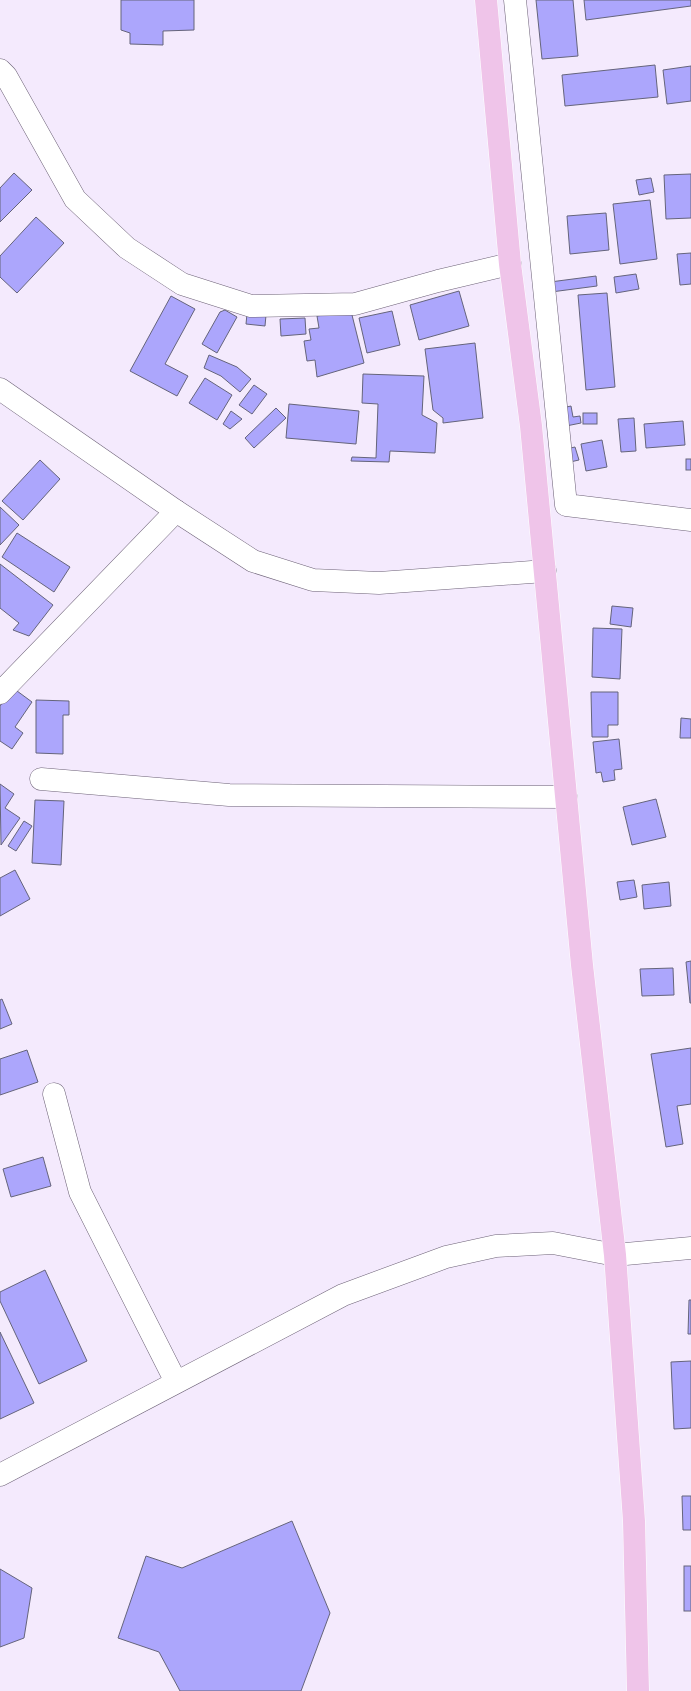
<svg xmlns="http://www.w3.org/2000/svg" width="691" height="1691" viewBox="0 0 691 1691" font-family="Manrope,sans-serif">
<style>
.building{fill:#aca6fc;stroke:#65647b}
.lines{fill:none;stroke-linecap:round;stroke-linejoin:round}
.minor-casing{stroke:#6d6277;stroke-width:23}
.major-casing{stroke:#fff;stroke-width:23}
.minor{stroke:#fff;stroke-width:22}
.major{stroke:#efc4e9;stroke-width:22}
</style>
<rect width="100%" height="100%" fill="#f4eafd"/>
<g class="building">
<polygon points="121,0 194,0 194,30 163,31 163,45 130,44 130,33 121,30"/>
<polygon points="536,0 573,0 578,56 542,59"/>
<polygon points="584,0 691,0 691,6 586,20"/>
<polygon points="655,65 658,97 565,106 562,75"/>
<polygon points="691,66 691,101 667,104 663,70"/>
<polygon points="14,173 32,190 0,222 0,188"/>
<polygon points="691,174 691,218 666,219 664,175"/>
<polygon points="651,178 654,192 639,195 636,180"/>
<polygon points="650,200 657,259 620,264 613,204"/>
<polygon points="606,213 609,250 570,254 567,216"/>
<polygon points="36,217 64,243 17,293 0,277 0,256"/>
<polygon points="691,253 691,284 680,285 677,254"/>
<polygon points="636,274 639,289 616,293 614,277"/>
<polygon points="596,276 597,286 551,292 550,282"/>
<polygon points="459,291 469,326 419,340 410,305"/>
<polygon points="607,293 615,387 586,390 578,295"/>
<polygon points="171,296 195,309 165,364 188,376 177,396 130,371"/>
<polygon points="225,310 237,317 217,353 202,344 220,312"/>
<polygon points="351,311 364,363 317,377 315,360 307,361 304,341 311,340 309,329 319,328 317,316"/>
<polygon points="392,311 400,345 367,353 359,318"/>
<polygon points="247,314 266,315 265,326 246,324"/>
<polygon points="305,318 306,334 281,336 280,319"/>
<polygon points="475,343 483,418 443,423 443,418 433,410 425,349"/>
<polygon points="209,355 237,367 251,379 240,392 221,376 204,368"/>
<polygon points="363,374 424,376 422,415 437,423 435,453 390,451 389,462 351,461 352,457 376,458 378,404 362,403"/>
<polygon points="205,378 232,395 217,420 189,403"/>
<polygon points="254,385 267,394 252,414 239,405"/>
<polygon points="289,404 359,411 356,444 286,438"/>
<polygon points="571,406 573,417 580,416 581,423 566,426 562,408"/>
<polygon points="276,408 286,418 254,448 245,438"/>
<polygon points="231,411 242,419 230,429 223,424"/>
<rect x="583" y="413" width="14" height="11"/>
<polygon points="634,418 636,451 621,452 618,419"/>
<polygon points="683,421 685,445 646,448 644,424"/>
<polygon points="602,440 607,467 586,471 581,444"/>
<polygon points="575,447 579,460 570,462 566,449"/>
<rect x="686" y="459" width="5" height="11"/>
<polygon points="40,460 60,479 23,520 2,501"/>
<polygon points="0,507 19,525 0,545"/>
<polygon points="17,533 70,567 54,592 2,557"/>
<polygon points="0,564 53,605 29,636 13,630 19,623 0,608"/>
<polygon points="612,606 633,608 631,627 610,624"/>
<polygon points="593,628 622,629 620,679 592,677"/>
<polygon points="13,688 32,702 15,727 23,733 12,749 0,741 0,706"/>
<polygon points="591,692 618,692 618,725 608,725 608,737 592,737"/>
<polygon points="36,700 69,701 69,715 63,715 63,754 36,753"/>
<polygon points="681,718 691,719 691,738 680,738"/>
<polygon points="619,739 622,769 614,770 615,780 603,782 601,772 596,773 593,742"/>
<polygon points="0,784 14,794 5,808 20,818 1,845"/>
<polygon points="656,799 666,837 632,845 623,807"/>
<polygon points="35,800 64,801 61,865 32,863"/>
<polygon points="24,821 32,826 16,851 8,846"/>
<polygon points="15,870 30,899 0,916 0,878"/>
<polygon points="634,880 637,897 620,900 617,882"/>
<polygon points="669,882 671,906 644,909 642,885"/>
<polygon points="691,961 691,1003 690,1003 686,962"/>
<polygon points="673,968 674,995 642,996 640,969"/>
<polygon points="2,999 12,1024 0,1029 0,1000"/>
<polygon points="691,1048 691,1104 677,1106 683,1144 666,1147 651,1054"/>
<polygon points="27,1050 38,1082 0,1095 0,1059"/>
<polygon points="43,1157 51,1186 11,1197 3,1169"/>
<polygon points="45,1270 87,1361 39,1384 0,1301 0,1292"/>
<polygon points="689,1300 691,1300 691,1334 688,1334"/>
<polygon points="0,1332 34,1403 0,1419"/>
<polygon points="691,1361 691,1428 674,1429 671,1362"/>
<polygon points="682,1496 691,1496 691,1530 683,1530"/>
<polygon points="292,1521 330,1613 301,1691 180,1691 159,1652 118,1638 146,1556 182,1568"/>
<rect x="684" y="1566" width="7" height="45"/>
<polygon points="0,1569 32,1588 24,1638 0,1647"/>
</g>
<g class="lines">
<g class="minor-casing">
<g id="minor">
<polyline points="515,0 566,505 691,520"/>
<polyline points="0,70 6,76 75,199 127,248 182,284 251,306 355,304 438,281 510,264"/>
<polyline points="0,389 176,511 253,561 313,580 379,583 545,571"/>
<polyline points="0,693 176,511"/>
<polyline points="41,779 229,795 566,797"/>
<polyline points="54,1094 80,1192 176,1382"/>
<polyline points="0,1475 343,1295 446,1257 496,1246 553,1243 615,1255 691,1248"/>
</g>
</g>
<g class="major-casing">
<polyline id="major" points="486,0 510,264 531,426 582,965 615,1255 634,1521 638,1691"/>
</g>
<use href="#minor" class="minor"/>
<use href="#major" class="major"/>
</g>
</svg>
